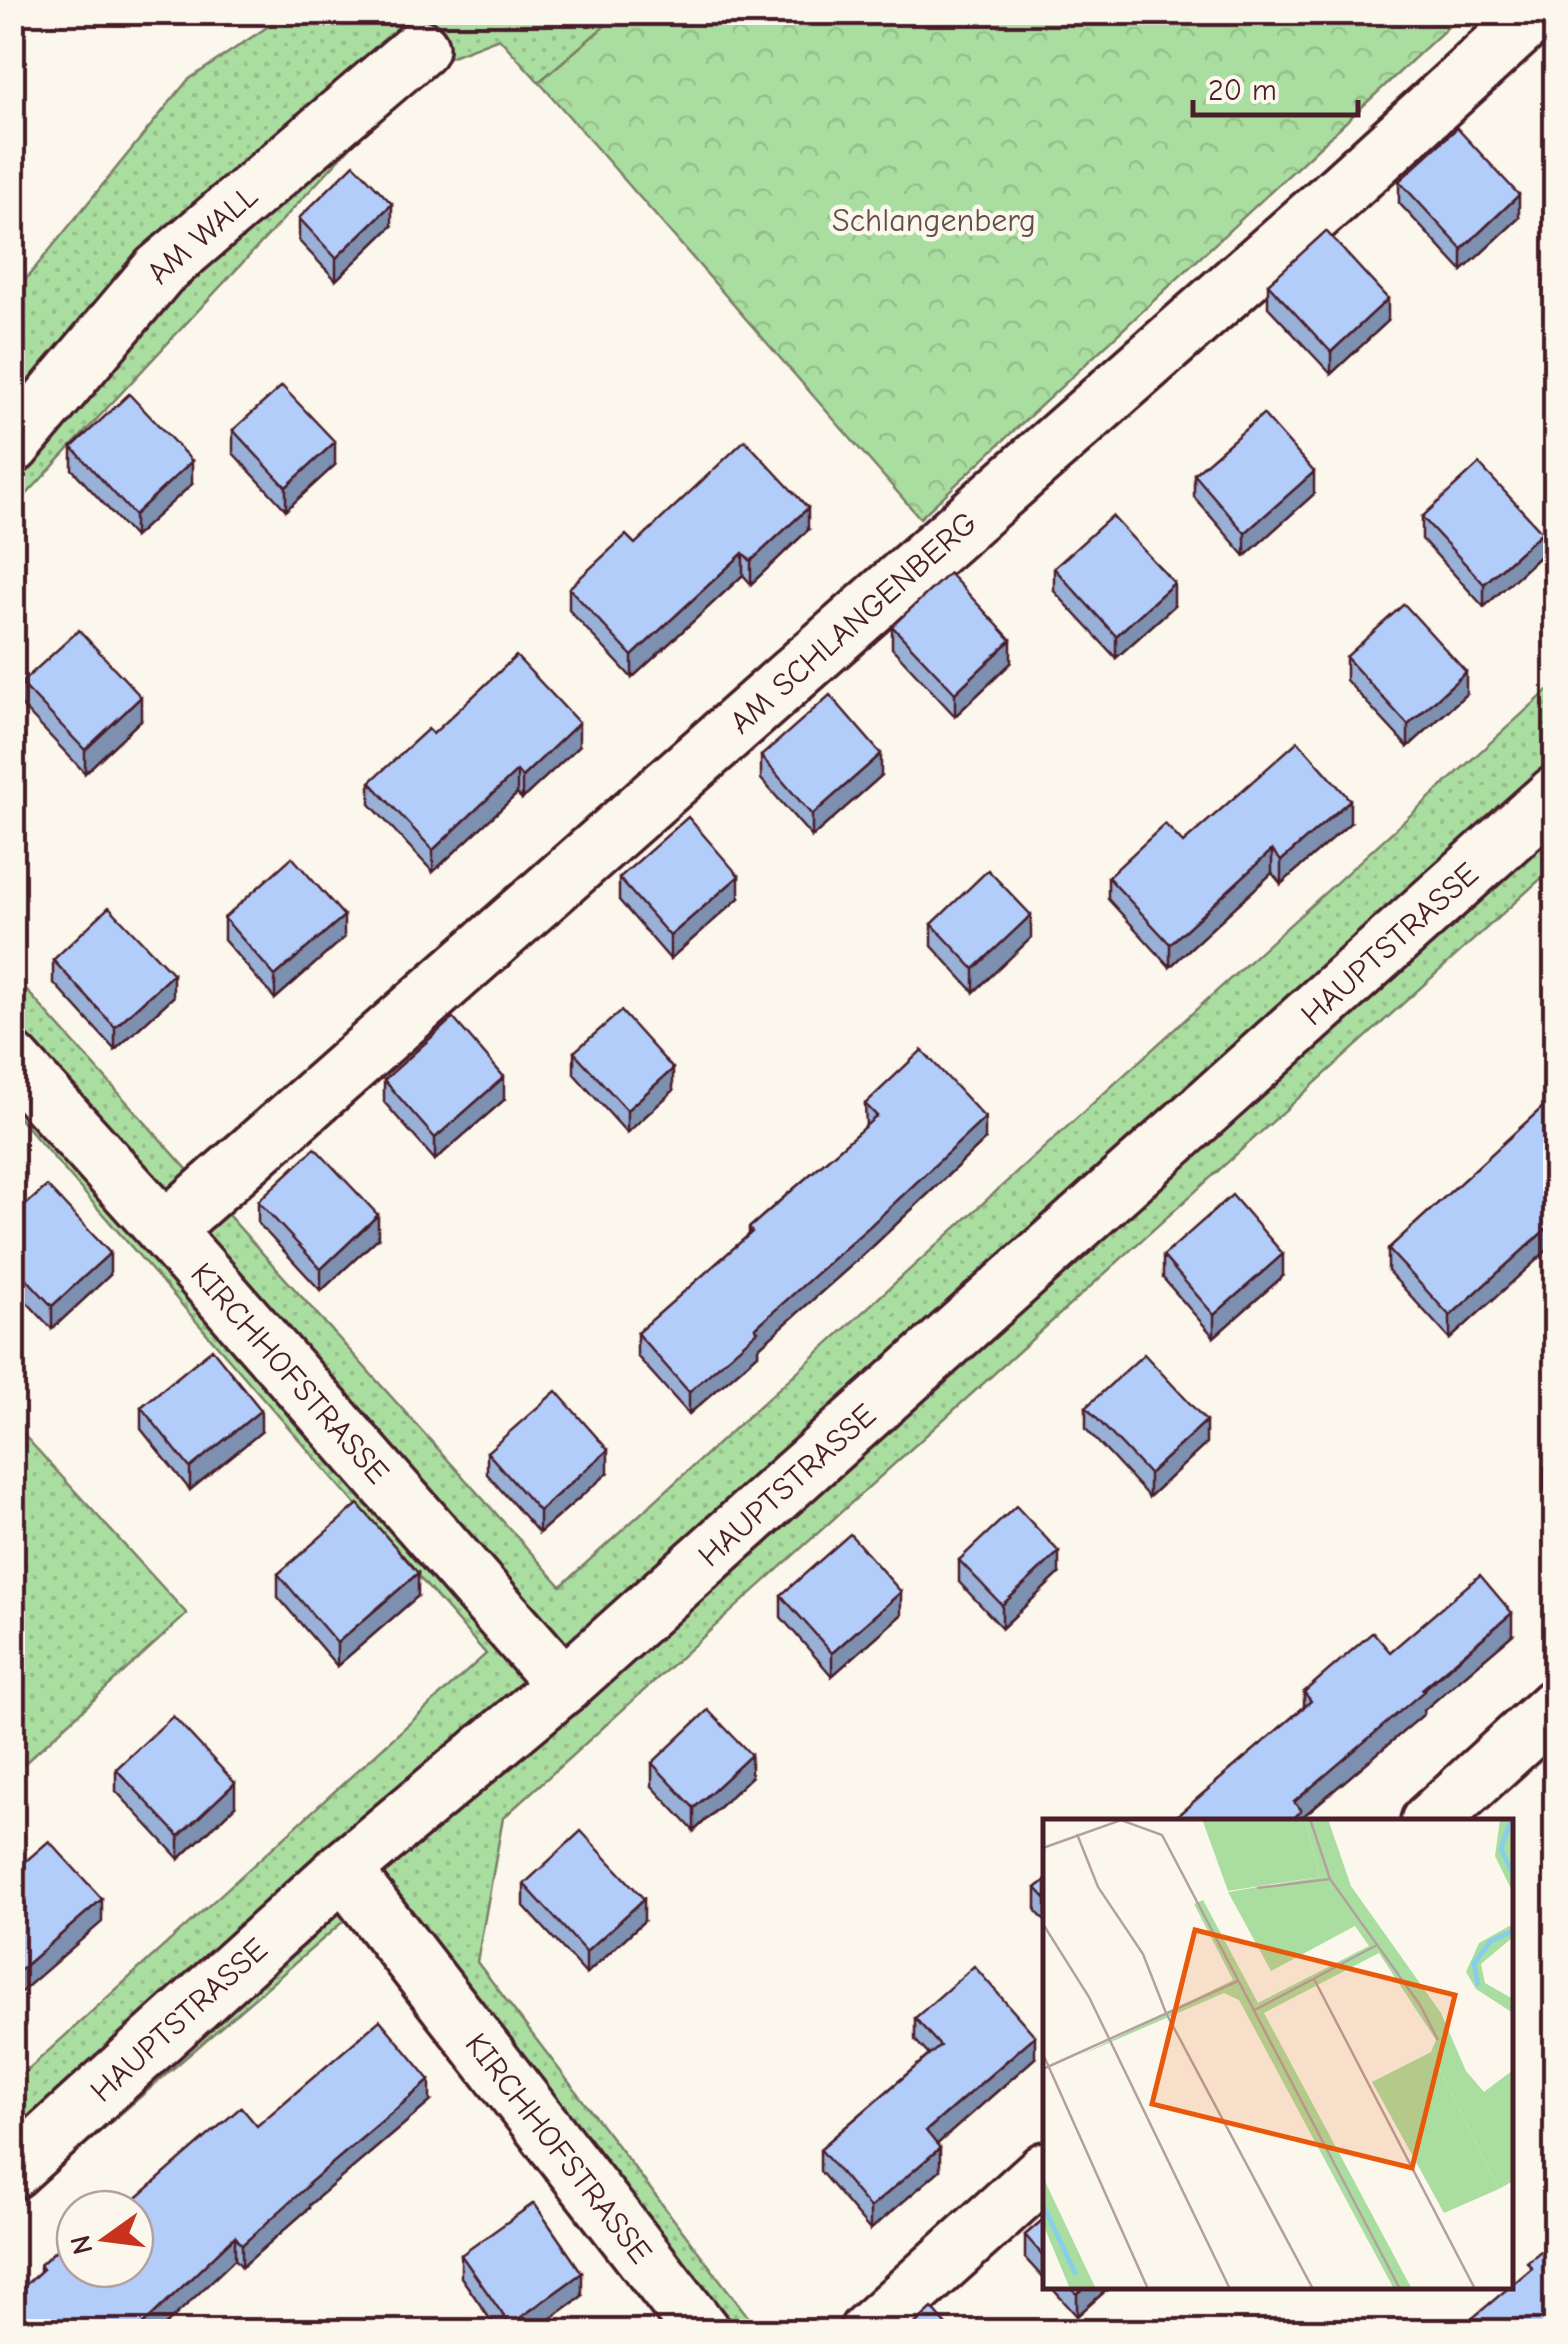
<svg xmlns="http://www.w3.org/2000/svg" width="1568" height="2344" viewBox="0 0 1568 2344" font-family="'Comic Neue',sans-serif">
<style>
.green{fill:url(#green-dots);stroke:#7a7e66;stroke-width:2.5}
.forest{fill:url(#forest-crowns);stroke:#7a7e66;stroke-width:2.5}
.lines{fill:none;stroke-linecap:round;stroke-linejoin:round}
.minor-casing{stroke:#4a1f2b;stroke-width:62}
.minor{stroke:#fbf7ec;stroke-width:55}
.wall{fill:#99b0d7;stroke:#4a1f2b;stroke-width:2.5}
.shaded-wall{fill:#7d90af;stroke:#4a1f2b;stroke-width:2.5}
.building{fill:#b2cdfa;stroke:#4a1f2b;stroke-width:2.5}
.labels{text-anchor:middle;stroke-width:9;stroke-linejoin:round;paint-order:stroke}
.park-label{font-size:32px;fill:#624f48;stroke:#fbf7ec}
.street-label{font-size:32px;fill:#4a1f2b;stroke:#fbf7ec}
.inset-river{fill:none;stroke:#87cfe8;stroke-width:5}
.inset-road{fill:none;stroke:#b4a19f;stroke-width:2.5}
.view{fill:#e8590c;fill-opacity:0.15;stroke:#e8590c;stroke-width:5}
.inset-edge{fill:none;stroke:#4a1f2b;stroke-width:5}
</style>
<defs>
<pattern id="green-dots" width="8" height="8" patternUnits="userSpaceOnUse" patternTransform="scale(2.5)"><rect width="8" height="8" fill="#aadea0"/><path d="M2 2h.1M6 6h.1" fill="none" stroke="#94be8a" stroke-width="1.8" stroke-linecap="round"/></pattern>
<pattern id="forest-crowns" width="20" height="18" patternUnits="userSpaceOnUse" patternTransform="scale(2.5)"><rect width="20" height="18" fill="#aadea0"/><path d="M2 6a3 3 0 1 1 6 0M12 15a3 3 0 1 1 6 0" fill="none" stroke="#94be8a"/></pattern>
</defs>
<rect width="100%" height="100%" fill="#fbf7ec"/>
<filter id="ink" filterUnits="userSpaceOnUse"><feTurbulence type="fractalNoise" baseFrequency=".01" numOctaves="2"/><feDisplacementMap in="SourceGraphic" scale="20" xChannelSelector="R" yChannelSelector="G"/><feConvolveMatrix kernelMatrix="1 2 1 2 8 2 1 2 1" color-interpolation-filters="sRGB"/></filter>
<g filter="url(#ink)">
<g class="green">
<polygon points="288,13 620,13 539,82 499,38 426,66 13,509 13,295 188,80"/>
<polygon points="1555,684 1555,866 503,1818 477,1962 759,2331 679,2331 354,1912 13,2207 13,2083 486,1654 13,1111 12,974 561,1586"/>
<polygon points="12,1422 187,1614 13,1774 12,1774"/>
</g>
<polygon class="forest" points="620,13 620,12 1463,13 920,518 539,82"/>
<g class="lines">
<g class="minor-casing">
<g id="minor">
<path id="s1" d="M12,446L159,271L420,48"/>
<path id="s2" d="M12,1061L165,1230L564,1685"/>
<path id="s3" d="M165,1230L1332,199L1537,12"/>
<polyline points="1429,1822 1556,1706"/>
<path id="s4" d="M343,1870L702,2332"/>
<path id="s5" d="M12,2171L343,1870L564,1685L1556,794"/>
<polyline points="867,2332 1046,2170"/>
</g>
</g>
<use href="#minor" class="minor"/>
</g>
<g class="wall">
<polygon points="1399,181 1519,218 1462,271 1399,203"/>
<polygon points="299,218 392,226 336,280 299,241"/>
<polygon points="1268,284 1388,321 1331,374 1268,307"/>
<polygon points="233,430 335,465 286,510 233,453"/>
<polygon points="72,447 192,484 134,537 72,469"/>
<polygon points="1194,474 1314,494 1245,556 1194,497"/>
<polygon points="1422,517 1542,554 1484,607 1422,539"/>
<polygon points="808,530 751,584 743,575 632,678 569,610 569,588 635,544"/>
<polygon points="1054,568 1174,606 1116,658 1054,591"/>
<polygon points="892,626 1011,663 955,716 892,648"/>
<polygon points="1346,657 1466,694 1408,747 1346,680"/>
<polygon points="21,683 141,720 85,773 21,705"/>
<polygon points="433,734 579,746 522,799 517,794 433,872 370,804 370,782"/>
<polygon points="761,756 881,776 812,837 761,779"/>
<polygon points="1350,823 1281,884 1272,873 1170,967 1108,899 1108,877 1183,843"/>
<polygon points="619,878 739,898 670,959 619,900"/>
<polygon points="224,918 344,938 275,999 224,940"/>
<polygon points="932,924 1031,938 974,992 932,946"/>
<polygon points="53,960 173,997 115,1050 53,982"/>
<polygon points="574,1052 673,1091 627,1133 574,1074"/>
<polygon points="384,1080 504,1100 435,1160 384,1102"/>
<polygon points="1556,1095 1556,1242 1450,1339 1388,1271 1388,1249"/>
<polygon points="865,1104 985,1140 870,1249 758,1348 758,1354 689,1414 637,1356 637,1333 749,1235 749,1228 866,1126"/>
<polygon points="258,1201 378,1238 321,1291 258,1223"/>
<polygon points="12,1217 110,1275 52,1329 12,1286"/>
<polygon points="1163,1256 1283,1276 1214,1337 1163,1278"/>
<polygon points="141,1407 261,1432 190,1490 141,1429"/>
<polygon points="1086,1407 1206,1444 1149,1497 1086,1429"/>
<polygon points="487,1452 608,1473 539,1533 487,1474"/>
<polygon points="1556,1458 1556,1504 1544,1490 1544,1468"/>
<polygon points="959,1560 1059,1574 1002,1628 959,1582"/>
<polygon points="278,1574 418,1596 337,1666 278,1597"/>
<polygon points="781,1595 901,1615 832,1676 781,1617"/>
<polygon points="1512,1635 1424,1710 1424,1714 1301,1818 1301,1822 1170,1822 1304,1707 1304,1692 1390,1652"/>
<polygon points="652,1763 751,1777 694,1831 652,1786"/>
<polygon points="116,1769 235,1806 179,1859 116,1791"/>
<polygon points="1046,1880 1046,1922 1036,1911 1036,1888"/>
<polygon points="524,1884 644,1921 586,1974 524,1906"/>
<polygon points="915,2018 1035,2058 937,2144 940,2170 870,2230 820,2171 820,2149 929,2055 915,2040"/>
<polygon points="430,2102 309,2205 309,2208 242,2267 235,2259 40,2271 40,2265 75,2269 257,2126"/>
<polygon points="1046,2217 1046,2281 1025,2258 1025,2235"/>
<polygon points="461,2255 582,2296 532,2332 499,2332 461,2277"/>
<polygon points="1050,2286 1111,2286 1077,2316"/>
</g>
<g class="shaded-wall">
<polygon points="1519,195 1519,218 1462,271 1462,249"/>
<polygon points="392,204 392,226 336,280 336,258"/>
<polygon points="1388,299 1388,321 1331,374 1331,352"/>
<polygon points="335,442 335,465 286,510 286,487"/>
<polygon points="192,461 192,484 134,537 134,515"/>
<polygon points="1314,472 1314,494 1245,556 1245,533"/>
<polygon points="808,508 808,530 751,584 751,561"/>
<polygon points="1542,532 1542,554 1484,607 1484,584"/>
<polygon points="743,553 743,575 632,678 632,656"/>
<polygon points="1174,583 1174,606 1116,658 1116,636"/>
<polygon points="1011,640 1011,663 955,716 955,693"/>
<polygon points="1466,672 1466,694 1408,747 1408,725"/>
<polygon points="141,697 141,720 85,773 85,750"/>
<polygon points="579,723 579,746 522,799 522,777"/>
<polygon points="881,754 881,776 812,837 812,815"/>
<polygon points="517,771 517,794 433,872 433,850"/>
<polygon points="1350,800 1350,823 1281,884 1281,861"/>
<polygon points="1272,850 1272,873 1170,967 1170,944"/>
<polygon points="739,876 739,898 670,959 670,936"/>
<polygon points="1031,915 1031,938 974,992 974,969"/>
<polygon points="344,916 344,938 275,999 275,976"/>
<polygon points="173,974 173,997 115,1050 115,1027"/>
<polygon points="673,1069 673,1091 627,1133 627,1110"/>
<polygon points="504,1077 504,1100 435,1160 435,1138"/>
<polygon points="985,1118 985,1140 870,1249 758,1348 758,1354 689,1414 689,1392 755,1328"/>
<polygon points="378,1215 378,1238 321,1291 321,1269"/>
<polygon points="1556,1220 1556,1242 1450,1339 1450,1316"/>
<polygon points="110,1253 110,1275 52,1329 52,1306"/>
<polygon points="1283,1254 1283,1276 1214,1337 1214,1315"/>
<polygon points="261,1410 261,1432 190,1490 190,1468"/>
<polygon points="1206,1421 1206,1444 1149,1497 1149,1474"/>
<polygon points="608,1450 608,1473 539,1533 539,1511"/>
<polygon points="1059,1552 1059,1574 1002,1628 1002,1605"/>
<polygon points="418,1573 418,1596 337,1666 337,1643"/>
<polygon points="901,1592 901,1615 832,1676 832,1653"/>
<polygon points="1512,1613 1512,1635 1424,1710 1424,1714 1301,1818 1301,1822 1290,1822 1294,1802"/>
<polygon points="751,1755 751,1777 694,1831 694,1808"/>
<polygon points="235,1783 235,1806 179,1859 179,1836"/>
<polygon points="102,1899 102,1922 12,2000 12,1977"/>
<polygon points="644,1899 644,1921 586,1974 586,1952"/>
<polygon points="1035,2036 1035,2058 926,2154 926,2131"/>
<polygon points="430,2080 430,2102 309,2205 309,2208 242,2267 242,2245 308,2184"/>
<polygon points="940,2148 940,2170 870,2230 870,2208"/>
<polygon points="235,2236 235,2259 158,2332 135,2332"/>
<polygon points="582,2273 582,2296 532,2332 510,2332 510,2325"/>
<polygon points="1085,2286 1111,2286 1077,2316 1077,2294"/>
</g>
<g class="building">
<polygon points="1457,128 1519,195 1462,249 1399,181"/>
<polygon points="354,164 392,204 336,258 299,218"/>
<polygon points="1326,231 1388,299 1331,352 1268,284"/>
<polygon points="282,386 335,442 286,487 233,430"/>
<polygon points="129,394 192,461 134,515 72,447"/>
<polygon points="1263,414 1314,472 1245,533 1194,474"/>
<polygon points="745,440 808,508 751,561 743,553 632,656 569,588 626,535 635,544"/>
<polygon points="1479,464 1542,532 1484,584 1422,517"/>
<polygon points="1112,516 1174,583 1116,636 1054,568"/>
<polygon points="949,573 1011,640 955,693 892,626"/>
<polygon points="1404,604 1466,672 1408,725 1346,657"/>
<polygon points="79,630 141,697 85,750 21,683"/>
<polygon points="516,656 579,723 522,777 517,771 433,850 370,782 428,729 433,734"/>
<polygon points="830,695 881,754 812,815 761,756"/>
<polygon points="1298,741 1350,800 1281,861 1272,850 1170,944 1108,877 1165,824 1183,843"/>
<polygon points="688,817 739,876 670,936 619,878"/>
<polygon points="292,857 344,916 275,976 224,918"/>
<polygon points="988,870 1031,915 974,969 932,924"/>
<polygon points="109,907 173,974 115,1027 53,960"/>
<polygon points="621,1011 673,1069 627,1110 574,1052"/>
<polygon points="453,1018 504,1077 435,1138 384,1080"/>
<polygon points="922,1050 985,1118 870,1226 755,1328 758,1331 689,1392 637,1333 752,1232 749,1228 877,1116 865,1104"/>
<polygon points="1556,1095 1556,1220 1450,1316 1388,1249"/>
<polygon points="315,1148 378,1215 321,1269 258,1201"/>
<polygon points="47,1186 110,1253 52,1306 12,1263 12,1217"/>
<polygon points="1232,1195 1283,1254 1214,1315 1163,1256"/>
<polygon points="212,1349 261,1410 190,1468 141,1407"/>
<polygon points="1144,1354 1206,1421 1149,1474 1086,1407"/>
<polygon points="556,1391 608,1450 539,1511 487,1452"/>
<polygon points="1556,1458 1556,1482 1544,1468"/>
<polygon points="358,1504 418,1573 337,1643 278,1574"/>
<polygon points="1016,1506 1059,1552 1002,1605 959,1560"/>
<polygon points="850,1534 901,1592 832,1653 781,1595"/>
<polygon points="1480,1575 1512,1613 1422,1689 1424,1691 1294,1802 1301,1811 1290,1822 1170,1822 1311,1701 1304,1692 1373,1632 1390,1652"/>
<polygon points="708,1710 751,1755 694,1808 652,1763"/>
<polygon points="173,1716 235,1783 179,1836 116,1769"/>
<polygon points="581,1831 644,1899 586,1952 524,1884"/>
<polygon points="49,1841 102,1899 12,1977 12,1873"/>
<polygon points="1046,1880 1046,1899 1036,1888"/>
<polygon points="974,1966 1035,2036 926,2131 940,2148 870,2208 820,2149 940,2046 915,2018"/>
<polygon points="380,2020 430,2080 308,2184 309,2185 242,2245 235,2236 135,2332 12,2332 12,2297 43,2269 40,2265 75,2232 75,2269 135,2269 135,2209 124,2209 241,2107 257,2126"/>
<polygon points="110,2199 120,2209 100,2209"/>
<polygon points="534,2203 582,2273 510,2325 461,2255"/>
<polygon points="1046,2217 1046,2259 1025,2235"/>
<polygon points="1556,2239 1556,2332 1456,2332 1532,2268 1527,2262"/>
<polygon points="1070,2286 1085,2286 1077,2294"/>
<polygon points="932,2308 953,2332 906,2332"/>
</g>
</g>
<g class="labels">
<g class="park-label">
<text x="934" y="231">Schlangenberg</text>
</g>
<g class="street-label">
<text dy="11" stroke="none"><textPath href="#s1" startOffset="285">AM WALL</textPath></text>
<text dy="11" stroke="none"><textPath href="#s3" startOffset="918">AM SCHLANGENBERG</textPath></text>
<text dy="11" stroke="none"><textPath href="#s5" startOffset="1845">HAUPTSTRASSE</textPath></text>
<text dy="11" stroke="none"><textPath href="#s2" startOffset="418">KIRCHHOFSTRASSE</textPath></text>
<text dy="11" stroke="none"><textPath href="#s5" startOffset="1035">HAUPTSTRASSE</textPath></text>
<text dy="11" stroke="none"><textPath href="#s5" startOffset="225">HAUPTSTRASSE</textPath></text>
<text dy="11" stroke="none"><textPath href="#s4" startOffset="352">KIRCHHOFSTRASSE</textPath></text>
</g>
</g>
<g transform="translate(1043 1819)">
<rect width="470" height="470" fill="#fbf7ec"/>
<path d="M262,0H285L308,67L398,194L423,252L441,273L470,251V362L456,370L388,233L393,221L336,134L221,194L369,470H351L196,181L181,174L38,236L190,161L151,85L160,81L215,184L326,127L312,107L228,152L185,73L277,58ZM457,0H470V74L452,37ZM470,105V118L438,145L442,164L470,180V194L433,170L423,153L436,124ZM0,358L53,470H27L0,405Z" fill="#aadea0"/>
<path d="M388,233L456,370L401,394L329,263Z" fill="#aadea0"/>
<path d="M159,0H262L277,58L185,72Z" fill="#aadea0"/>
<path class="inset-river" d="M468,0L458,30L470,55M435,167L431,144L448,122L470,112M0,386L33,456"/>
<path class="inset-road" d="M267,0L287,60L377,186L395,221M34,15L55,68L100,135L123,194L270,470M0,29L78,1L119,16L357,470M214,69L287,60M0,105L46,178L187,470M271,160L432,470M210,192L334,126M0,235L105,470M0,250L195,162"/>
<path class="view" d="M152,111L412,176L369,349L109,285Z"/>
<rect width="470" height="470" class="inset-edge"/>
</g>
<rect width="1568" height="2344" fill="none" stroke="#fbf7ec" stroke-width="50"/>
<rect x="25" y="25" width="1518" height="2294" fill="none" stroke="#4a1f2b" stroke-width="4" filter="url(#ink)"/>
<g transform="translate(105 2239) rotate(256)"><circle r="48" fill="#fbf7ec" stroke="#b4a19f" stroke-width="2.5"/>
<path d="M0-8L18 38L0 25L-18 38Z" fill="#c8321e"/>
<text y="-15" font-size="28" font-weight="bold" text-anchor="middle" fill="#4a1f2b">N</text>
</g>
<path d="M1193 100v15h165v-15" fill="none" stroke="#4a1f2b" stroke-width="5"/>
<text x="1208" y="100" font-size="30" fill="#4a1f2b" stroke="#fbf7ec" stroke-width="8" paint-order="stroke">20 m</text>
</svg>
